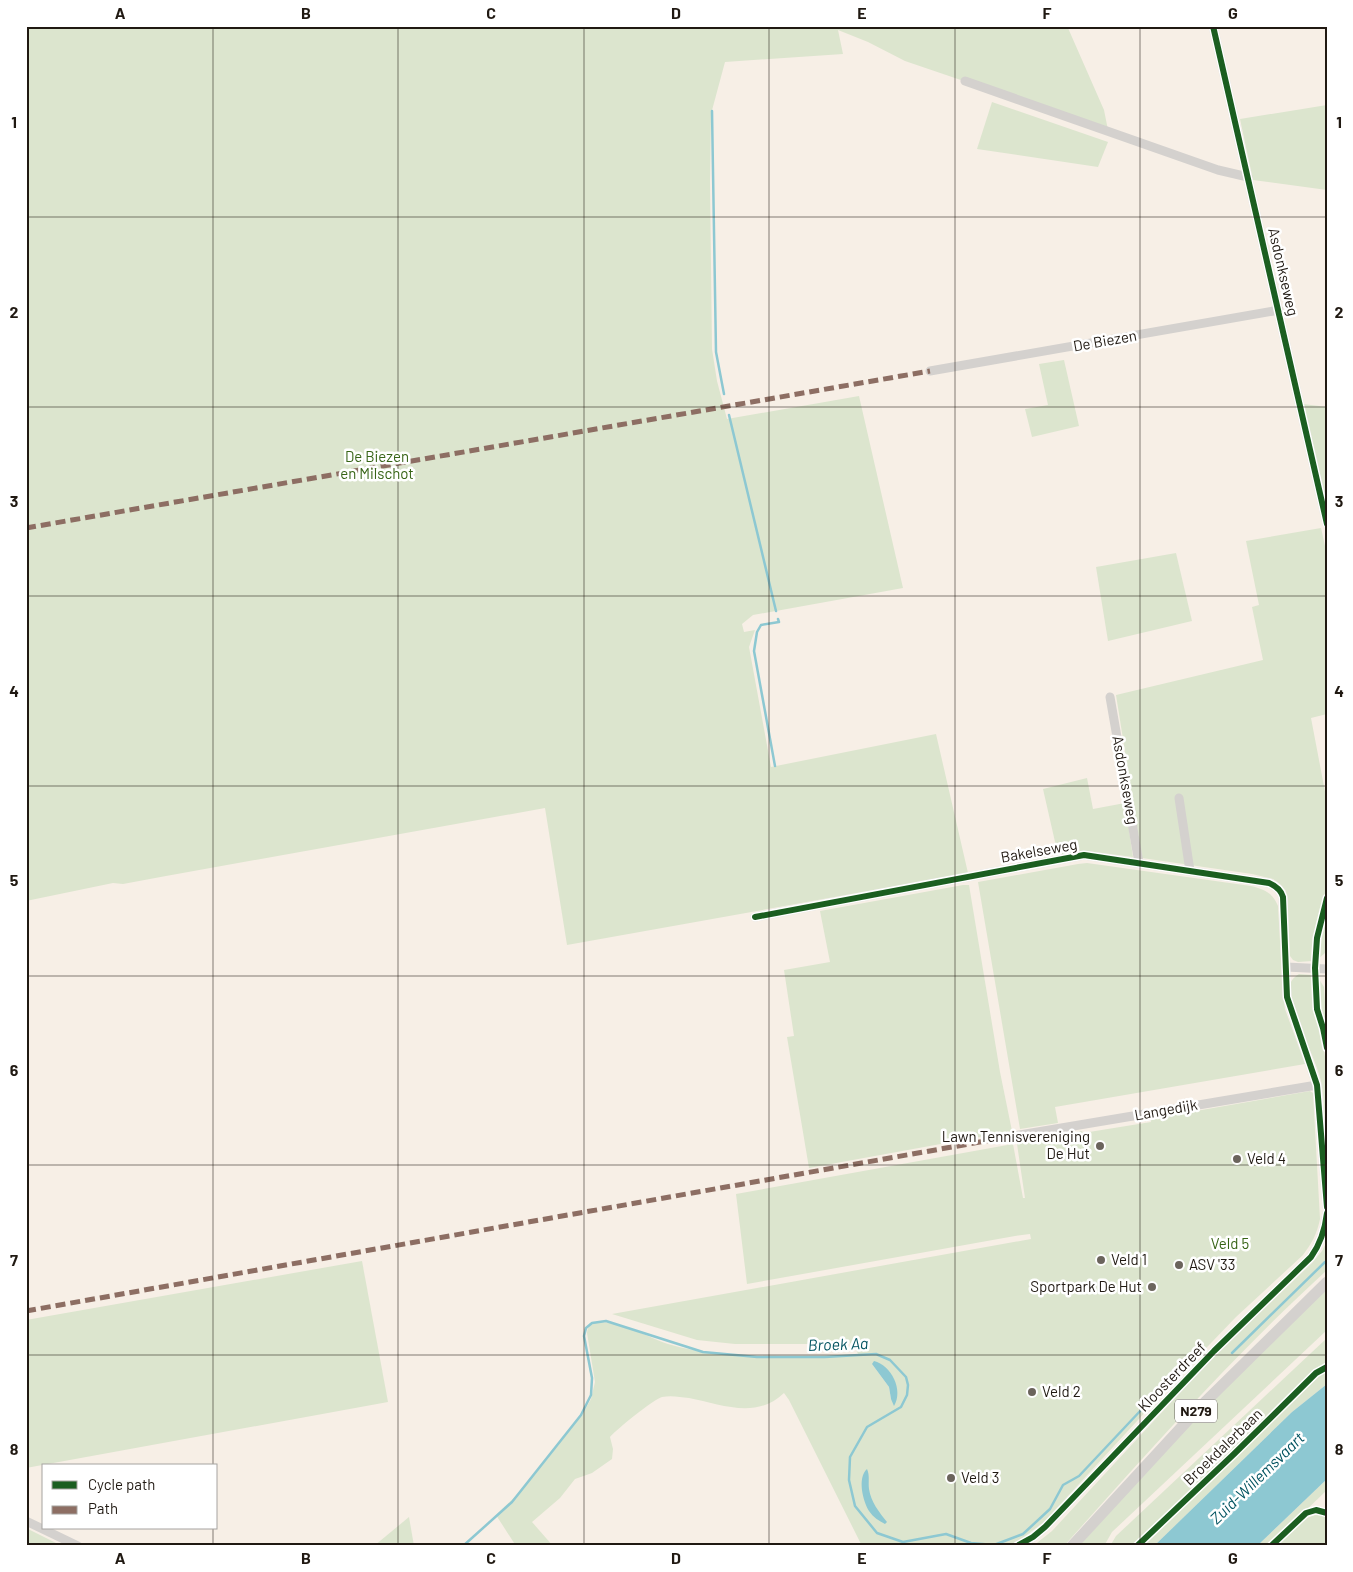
<svg xmlns="http://www.w3.org/2000/svg" width="1353" height="1572" viewBox="0 0 1353 1572" font-family="Barlow,sans-serif">
<style>
.green{fill:#dce5ce;fill-rule:evenodd}
.water{fill:#8dc8d2}
.lines{fill:none;stroke-linecap:round;stroke-linejoin:round}
.stream{stroke:#8dc8d2;stroke-width:2.5}
.minor{stroke:#d4d1ce;stroke-width:9}
.major{stroke:#d4d1ce;stroke-width:11}
.quiet{stroke:#8d6e63;stroke-width:5;stroke-dasharray:10 5;stroke-linecap:butt}
.cycleway-casing{stroke:#fff;stroke-width:9}
.cycleway{stroke:#1b5e20;stroke-width:6}
.grid{fill:none;stroke:#201912;stroke-width:1;stroke-opacity:0.55}
.poi-dot{fill:#6b645c;stroke:#fff;stroke-width:2}
.labels{text-anchor:middle;stroke-width:5;stroke-linejoin:round;paint-order:stroke}
.shield{fill:#fff;stroke:#635e59;stroke-width:1}
.shield-label{font-size:14px;font-weight:bold;fill:#201912}
.street-label{font-size:15px;fill:#201912;stroke:#fff}
.park-label{font-size:15px;fill:#376416;stroke:#fff}
.poi-label{font-size:15px;fill:#201912;stroke:#fff;text-anchor:start}
.water-label{font-size:16px;font-style:italic;fill:#025360;stroke:#fff}
.neatline{fill:none;stroke:#201912;stroke-width:2}
.grid-label{font-size:16px;text-anchor:middle;font-weight:bold;fill:#201912}
</style>
<rect width="100%" height="100%" fill="#f7efe6"/>
<g class="green">
<polygon points="26,26 1072,26 1068,28 1104,110 1108,130 905,61 868,42 838,30 843,54 725,62 711,114 710,181 712,349 717,381 727,419 859,396 903,588 753,615 742,624 744,632 755,630 749,647 771,767 936,734 968,873 567,945 545,808 166,876 123,884 113,883 26,901"/>
<polygon points="992,102 1108,142 1098,167 977,149"/>
<polygon points="1327,105 1327,190 1253,180 1240,119"/>
<polygon points="1064,360 1079,426 1032,437 1025,409 1048,405 1039,364"/>
<polygon points="1303,404 1327,407 1327,505"/>
<polygon points="1321,528 1327,555 1327,714 1311,718 1327,802 1327,888 1316,926 1312,961 1298,962 1293,960 1290,956 1286,891 1280,884 1273,879 1252,874 1142,858 1116,695 1263,660 1252,607 1259,605 1246,541"/>
<polygon points="1176,553 1192,621 1108,641 1096,567"/>
<polygon points="1087,778 1093,809 1125,803 1133,857 1087,851 1058,855 1043,789"/>
<path d="M1087,863L1251,886C1264,889 1273,893 1278,906L1283,994L1285,1009L1305,1064L1055,1107L1058,1123L1020,1129L978,882L1078,864Z"/>
<polygon points="963,885 969,885 1000,1072 1012,1131 809,1168 787,1037 794,1036 784,970 830,962 820,911"/>
<polygon points="1327,906 1325,953 1317,960 1320,937"/>
<path d="M1299,974L1312,975L1314,1010L1322,1035L1327,1071V1147C1325,1125 1325,1103 1321,1081C1316,1057 1285,1003 1291,982C1293,978 1296,976 1299,974Z"/>
<polygon points="1319,979 1324,987 1327,1031 1320,1009"/>
<path d="M1310,1091L1313,1093L1320,1219C1317,1234 1312,1243 1303,1255L1236,1317L1161,1395L1044,1522L1020,1540L1007,1546H862L789,1400L784,1393C756,1420 721,1404 689,1398C680,1397 671,1395 662,1397C654,1399 617,1429 610,1437L613,1449L612,1459L592,1473L575,1479L560,1498L532,1522L553,1546H516L496,1515L521,1491L582,1415L591,1399L595,1382L587,1333C589,1305 654,1340 668,1344C706,1355 743,1356 782,1356C807,1356 833,1356 858,1354L853,1343L826,1344H735L697,1340L612,1314L1031,1239L1030,1234L1015,1236L747,1284L736,1194L1013,1144L1023,1198H1025L1017,1144L1082,1131L1083,1133L1151,1122L1150,1119ZM872,1364L894,1379L891,1399L889,1387Z"/>
<path d="M1327,1241V1270C1233,1356 1149,1451 1064,1546H1033L1052,1531L1212,1358L1312,1263L1322,1251Z"/>
<polygon points="362,1261 388,1402 26,1468 26,1320"/>
<polygon points="1327,1286 1327,1330 1112,1532 1104,1546 1079,1546 1198,1415"/>
<polygon points="1327,1338 1327,1362 1162,1521 1135,1546 1110,1546 1116,1536"/>
<polygon points="1327,1368 1327,1384 1292,1412 1154,1546 1143,1546"/>
<polygon points="1327,1479 1327,1490 1269,1546 1257,1546"/>
<polygon points="1315,1515 1327,1516 1327,1546 1276,1546 1304,1519"/>
<polygon points="409,1517 414,1546 374,1546"/>
<polygon points="26,1528 62,1546 26,1546"/>
</g>
<g class="water">
<path d="M874,1361C891,1365 904,1390 894,1406L891,1399L889,1387L872,1364Z"/>
<polygon points="1327,1384 1327,1479 1257,1546 1154,1546 1292,1412"/>
<path d="M867,1469C870,1476 868,1482 869,1489C871,1502 879,1512 887,1522L885,1524C879,1521 873,1517 869,1511C863,1501 857,1478 867,1469Z"/>
</g>
<g class="lines">
<g class="stream">
<polyline points="712,111 716,352 724,394"/>
<polyline points="729,415 776,611"/>
<polyline points="775,766 754,651 757,632 761,625 779,622 778,619"/>
<polyline points="1232,1353 1325,1262"/>
<polyline points="463,1546 512,1502 581,1415 591,1395 592,1378 584,1336 586,1328 592,1323 606,1321 703,1352 757,1357 825,1357 876,1354 890,1360 906,1377 908,1385 907,1395 901,1407 867,1427 850,1457 849,1480 855,1506 877,1533 903,1542 946,1534 971,1543 994,1545 1023,1534 1050,1509 1063,1485 1079,1476 1190,1358 1196,1353 1201,1351"/>
</g>
<g class="minor">
<polyline points="1213,26 1327,524"/>
<polyline points="965,81 1218,170 1248,177"/>
<polyline points="930,371 1279,310"/>
<polyline points="1110,697 1139,863"/>
<polyline points="1179,798 1190,871"/>
<path d="M755,917L1084,855L1269,883C1276,886 1281,890 1283,897L1287,997L1317,1085L1327,1207"/>
<polyline points="1286,967 1327,969"/>
<polyline points="1014,1136 1317,1085"/>
<polyline points="26,1521 78,1546"/>
<path d="M1017,1546L1033,1537L1045,1527L1214,1351L1311,1257C1321,1243 1325,1230 1327,1213"/>
</g>
<polyline class="major" points="1072,1546 1201,1406 1327,1282"/>
<g class="quiet">
<polyline points="26,528 930,371"/>
<polyline points="26,1311 1014,1136"/>
</g>
<g class="cycleway-casing">
<g id="cycleway">
<polyline points="1213,26 1327,524"/>
<polyline points="1327,898 1317,938 1315,968 1317,1009 1323,1028 1327,1048"/>
<path d="M755,917L1084,855L1269,883C1276,886 1281,890 1283,897L1287,997L1317,1085L1327,1207"/>
<path d="M1017,1546L1033,1537L1045,1527L1214,1351L1311,1257C1321,1243 1325,1230 1327,1213"/>
<polyline points="1137,1546 1234,1454 1316,1373 1327,1367"/>
<polyline points="1271,1546 1306,1513 1316,1510 1327,1513"/>
</g>
</g>
<use href="#cycleway" class="cycleway"/>
</g>
<path class="grid" d="M213,26V1466M398,26V1546M584,26V1546M769,26V1546M955,26V1546M1140,26V1546M26,217H1327M26,407H1327M26,596H1327M26,786H1327M26,976H1327M26,1165H1327M26,1355H1327M213,1528V1546"/>
<g class="poi-dot">
<circle cx="1100" cy="1146" r="5"/>
<circle cx="1237" cy="1159" r="5"/>
<circle cx="1101" cy="1260" r="5"/>
<circle cx="1179" cy="1265" r="5"/>
<circle cx="1152" cy="1287" r="5"/>
<circle cx="1032" cy="1392" r="5"/>
<circle cx="951" cy="1478" r="5"/>
</g>
<g class="labels">
<rect class="shield" x="1175" y="1399.5" width="42" height="23" rx="4"/>
<g class="shield-label">
<text x="1196" y="1416">N279</text>
</g>
<g class="street-label">
<text transform="translate(1283 272) rotate(77)" y="5">Asdonkseweg</text>
<text transform="translate(1105 341) rotate(-10)" y="5">De Biezen</text>
<text transform="translate(1125 780) rotate(80)" y="5">Asdonkseweg</text>
<text transform="translate(1039 851) rotate(-10)" y="5">Bakelseweg</text>
<text transform="translate(1166 1110) rotate(-10)" y="5">Langedijk</text>
<text transform="translate(1172 1377) rotate(-46)" y="5">Kloosterdreef</text>
<text transform="translate(1223 1447) rotate(-44)" y="5">Broekdalerbaan</text>
</g>
<g class="park-label">
<text x="377" y="462">De Biezen<tspan x="377" dy="17">en Milschot</tspan></text>
<text x="1230" y="1249">Veld 5</text>
</g>
<g class="poi-label">
<text x="1090" y="1142" text-anchor="end">Lawn Tennisvereniging<tspan x="1090" dy="17">De Hut</tspan></text>
<text x="1247" y="1164">Veld 4</text>
<text x="1111" y="1265">Veld 1</text>
<text x="1189" y="1270">ASV '33</text>
<text x="1142" y="1292" text-anchor="end">Sportpark De Hut</text>
<text x="1042" y="1397">Veld 2</text>
<text x="961" y="1483">Veld 3</text>
</g>
<g class="water-label">
<text transform="translate(838 1344) rotate(-2)" y="6">Broek Aa</text>
<text transform="translate(1257 1478) rotate(-44)" y="6">Zuid-Willemsvaart</text>
</g>
</g>
<rect width="1353" height="1572" fill="none" stroke="#ffffff" stroke-width="55"/>
<rect x="42" y="1464" width="175" height="65" fill="#ffffff" stroke="#a6a3a0"/>
<rect x="52" y="1481" width="25" height="8" fill="#1b5e20" stroke="#a6a3a0"/>
<text x="88" y="1490" font-size="15" fill="#201912">Cycle path</text>
<rect x="52" y="1506" width="25" height="8" fill="#8d6e63" stroke="#a6a3a0"/>
<text x="88" y="1514" font-size="15" fill="#201912">Path</text>
<rect x="28" y="28" width="1298" height="1516" class="neatline"/>
<g class="grid-label">
<text x="120" y="19">A</text>
<text x="306" y="19">B</text>
<text x="491" y="19">C</text>
<text x="676" y="19">D</text>
<text x="862" y="19">E</text>
<text x="1047" y="19">F</text>
<text x="1233" y="19">G</text>
<text x="14" y="128">1</text>
<text x="1339" y="128">1</text>
<text x="14" y="318">2</text>
<text x="1339" y="318">2</text>
<text x="14" y="507">3</text>
<text x="1339" y="507">3</text>
<text x="14" y="697">4</text>
<text x="1339" y="697">4</text>
<text x="14" y="886">5</text>
<text x="1339" y="886">5</text>
<text x="14" y="1076">6</text>
<text x="1339" y="1076">6</text>
<text x="14" y="1266">7</text>
<text x="1339" y="1266">7</text>
<text x="14" y="1455">8</text>
<text x="1339" y="1455">8</text>
<text x="120" y="1564">A</text>
<text x="306" y="1564">B</text>
<text x="491" y="1564">C</text>
<text x="676" y="1564">D</text>
<text x="862" y="1564">E</text>
<text x="1047" y="1564">F</text>
<text x="1233" y="1564">G</text>
</g>
</svg>
